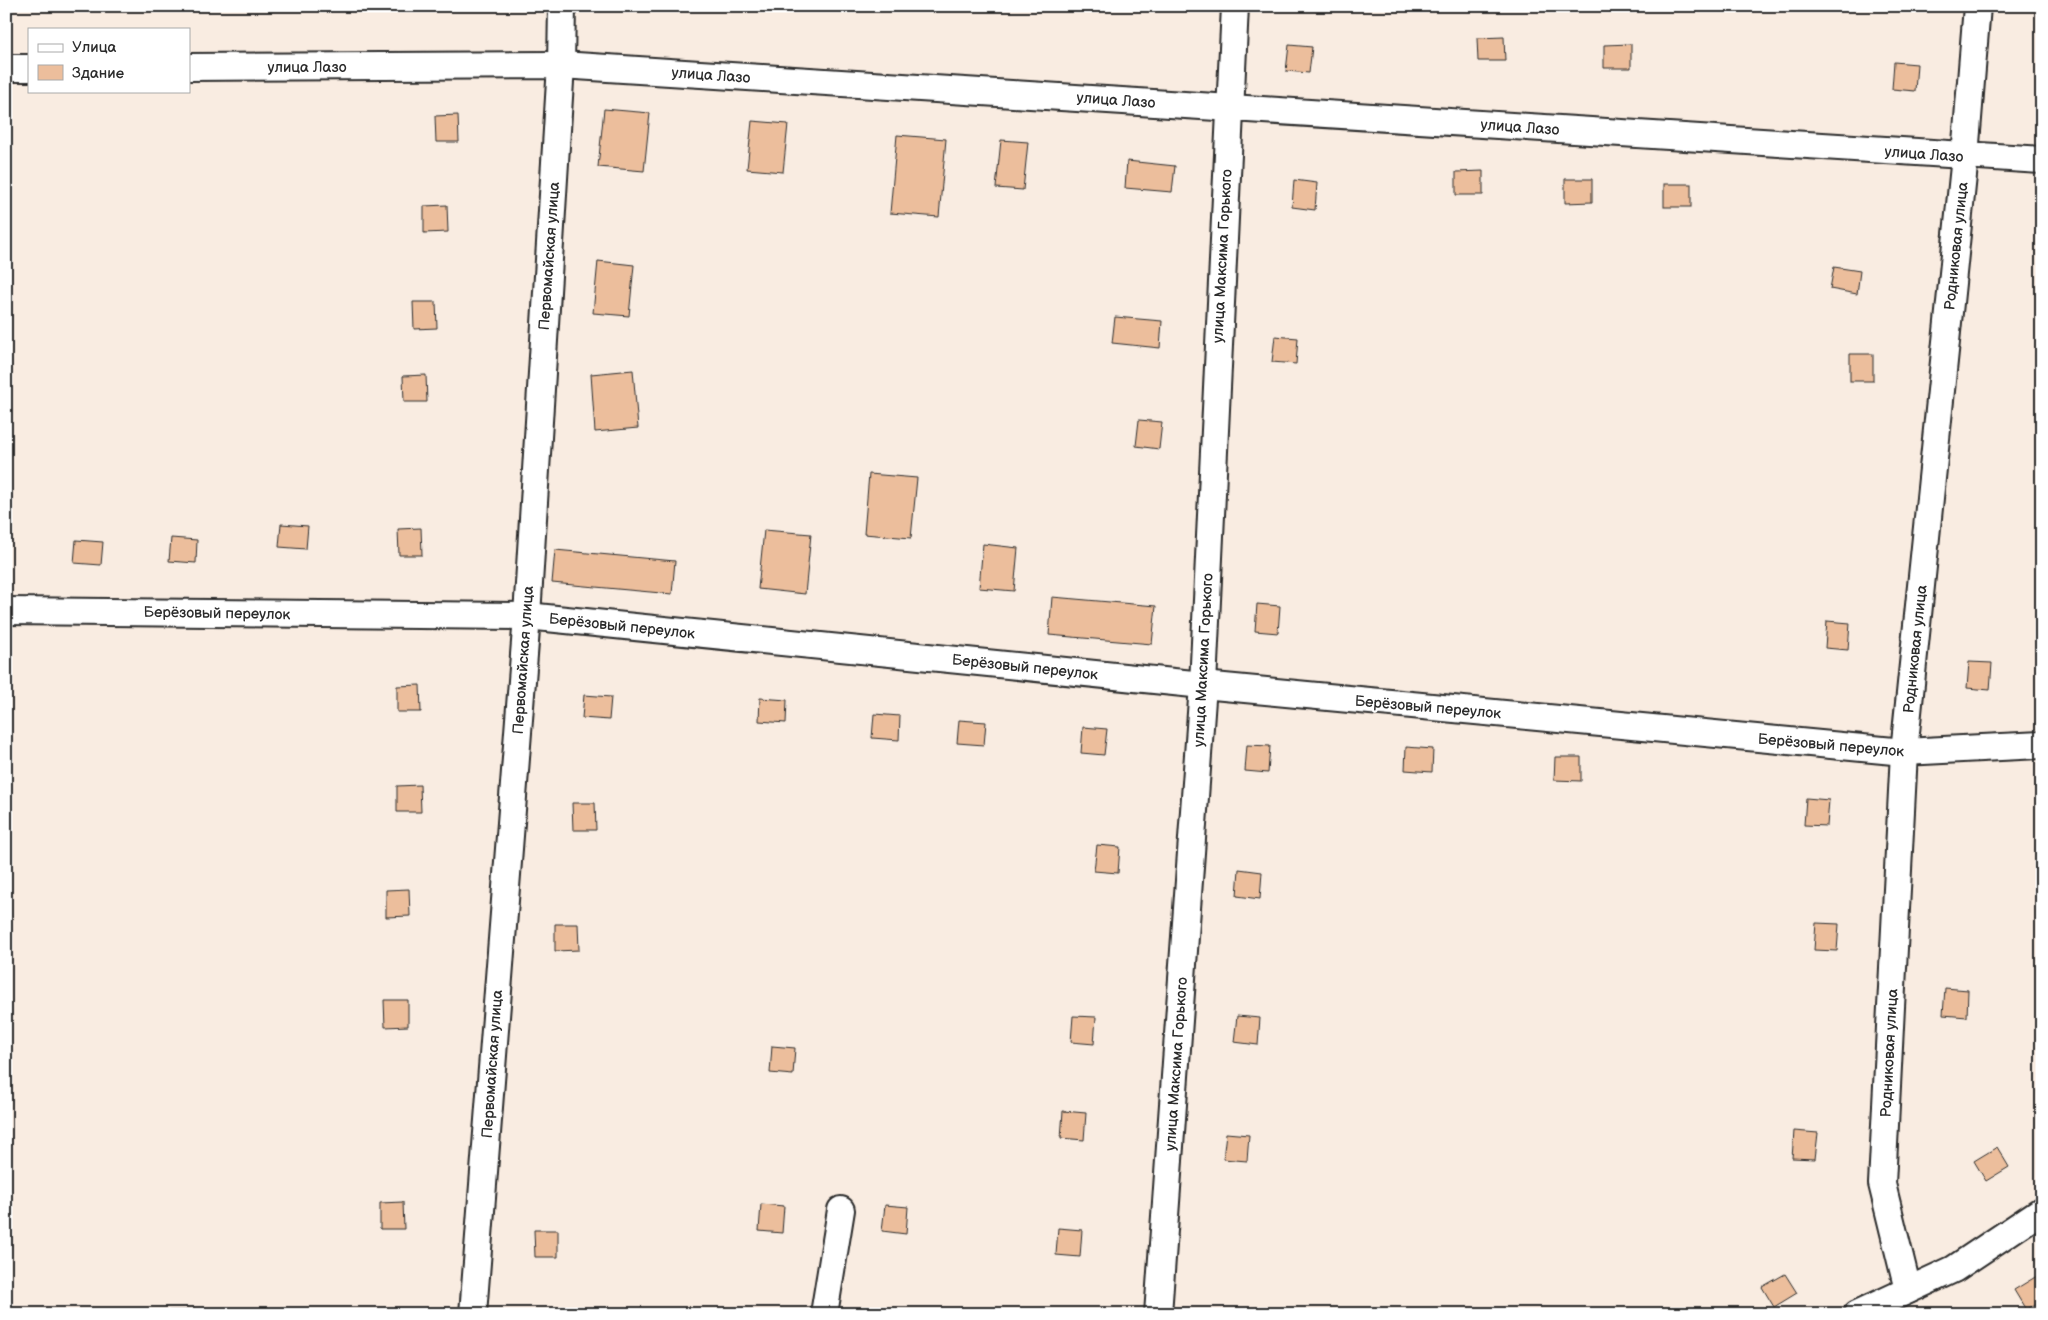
<svg xmlns="http://www.w3.org/2000/svg" width="2048" height="1320" viewBox="0 0 2048 1320" font-family="'Balsamiq Sans',sans-serif">
<style>
.building{fill:#ecbe9c;stroke:#2b2b2b}
.lines{fill:none;stroke-linecap:round;stroke-linejoin:round}
.minor-casing{stroke:#2b2b2b;stroke-width:30}
.minor{stroke:#fff;stroke-width:26}
.labels{text-anchor:middle;stroke-width:4.5;stroke-linejoin:round;paint-order:stroke}
.street-label{font-size:15px;fill:#2b2b2b;stroke:#fff}
</style>
<rect width="100%" height="100%" fill="#f9ece1"/>
<filter id="ink" filterUnits="userSpaceOnUse"><feTurbulence type="fractalNoise" baseFrequency=".02" numOctaves="2"/><feDisplacementMap in="SourceGraphic" scale="10" xChannelSelector="R" yChannelSelector="G"/><feConvolveMatrix kernelMatrix="1 2 1 2 8 2 1 2 1" color-interpolation-filters="sRGB"/></filter>
<g filter="url(#ink)">
<g class="building">
<polygon points="1504,37 1505,61 1478,61 1477,38"/>
<polygon points="1631,44 1631,68 1604,68 1604,45"/>
<polygon points="1289,45 1312,47 1309,73 1286,71"/>
<polygon points="1894,62 1917,64 1915,91 1892,89"/>
<polygon points="604,109 650,113 644,171 598,167"/>
<polygon points="458,115 459,142 436,142 435,116"/>
<polygon points="752,121 788,124 783,172 747,169"/>
<polygon points="897,135 946,139 939,217 890,213"/>
<polygon points="1001,140 1028,142 1023,190 996,188"/>
<polygon points="1127,161 1175,166 1172,192 1125,188"/>
<polygon points="1483,171 1483,195 1456,195 1456,172"/>
<polygon points="1565,179 1592,179 1592,202 1565,203"/>
<polygon points="1294,180 1317,183 1315,210 1292,207"/>
<rect x="1664" y="184" width="27" height="23"/>
<polygon points="447,205 448,232 424,233 424,206"/>
<polygon points="598,261 634,265 629,316 593,313"/>
<polygon points="1834,267 1860,271 1857,294 1830,289"/>
<polygon points="413,302 436,302 437,328 414,329"/>
<polygon points="1115,317 1162,321 1160,348 1112,343"/>
<polygon points="1275,336 1298,338 1296,364 1272,362"/>
<rect x="1850" y="354" width="23" height="27"/>
<polygon points="633,370 638,428 595,432 591,374"/>
<polygon points="426,375 427,402 404,402 403,376"/>
<polygon points="1139,420 1162,422 1159,449 1136,446"/>
<polygon points="869,474 917,478 911,538 864,534"/>
<polygon points="281,524 308,526 306,549 279,547"/>
<polygon points="421,528 422,555 399,555 398,529"/>
<polygon points="764,530 811,534 805,594 758,589"/>
<polygon points="171,538 197,540 196,563 169,561"/>
<polygon points="76,540 103,542 101,565 74,563"/>
<polygon points="983,544 1018,548 1014,591 979,588"/>
<polygon points="555,550 675,561 672,594 552,583"/>
<polygon points="1052,597 1156,606 1152,644 1049,635"/>
<polygon points="1257,604 1280,606 1278,633 1255,631"/>
<polygon points="1827,621 1850,623 1848,650 1825,648"/>
<polygon points="1969,662 1992,663 1990,690 1967,688"/>
<polygon points="420,685 421,712 397,712 397,686"/>
<polygon points="584,695 611,697 609,720 582,718"/>
<polygon points="760,698 787,700 786,723 759,721"/>
<polygon points="874,714 900,716 899,740 872,738"/>
<polygon points="959,720 986,722 984,745 957,743"/>
<polygon points="1083,727 1107,729 1104,755 1081,753"/>
<polygon points="1247,745 1270,746 1268,773 1245,771"/>
<polygon points="1406,747 1433,749 1432,772 1405,770"/>
<polygon points="1555,757 1581,757 1581,781 1554,780"/>
<polygon points="420,785 421,812 397,812 397,786"/>
<polygon points="1806,798 1829,800 1827,826 1804,825"/>
<polygon points="572,803 595,803 596,830 573,830"/>
<polygon points="1097,845 1120,847 1118,873 1094,871"/>
<polygon points="1239,869 1262,872 1260,899 1237,896"/>
<polygon points="409,889 410,916 386,917 386,890"/>
<polygon points="1816,923 1839,924 1837,951 1814,950"/>
<polygon points="555,924 578,924 579,950 555,951"/>
<polygon points="1945,988 1968,990 1967,1017 1943,1015"/>
<polygon points="384,1000 408,1000 408,1026 385,1027"/>
<polygon points="1073,1016 1096,1017 1094,1044 1071,1042"/>
<polygon points="1237,1016 1260,1018 1258,1045 1234,1042"/>
<polygon points="772,1046 795,1048 793,1075 770,1073"/>
<polygon points="1063,1111 1086,1113 1084,1140 1061,1138"/>
<polygon points="1794,1131 1818,1133 1815,1159 1792,1158"/>
<polygon points="1226,1133 1249,1135 1247,1161 1223,1159"/>
<polygon points="1997,1147 2009,1167 1986,1181 1974,1161"/>
<polygon points="403,1202 404,1229 380,1229 380,1203"/>
<polygon points="761,1204 784,1206 782,1233 759,1231"/>
<polygon points="885,1205 908,1207 906,1234 882,1231"/>
<polygon points="1058,1228 1082,1230 1080,1257 1056,1255"/>
<polygon points="534,1230 558,1230 558,1257 535,1257"/>
<polygon points="1785,1274 1797,1293 1774,1307 1762,1287"/>
<polygon points="2037,1276 2042,1284 2042,1300 2026,1310 2014,1290"/>
<polygon points="206,1310 206,1314 169,1314 169,1311"/>
</g>
<g class="lines">
<g class="minor-casing">
<g id="minor">
<polyline points="189,67 561,65 2042,160"/>
<polyline points="6,68 29,68"/>
<polyline points="6,611 527,616 1203,685 1904,752 2042,745"/>
<polyline points="1908,1290 1882,1184 1904,752 1965,156 1977,6"/>
<polyline points="473,1314 527,616 561,65 562,6"/>
<polyline points="824,1314 841,1210"/>
<polyline points="1158,1314 1203,685 1235,6"/>
<polyline points="1857,1314 1954,1269 2042,1210"/>
</g>
</g>
<use href="#minor" class="minor"/>
</g>
</g>
<g class="labels">
<g class="street-label">
<text x="307" y="72">улица Лазо</text>
<text transform="translate(711 75) rotate(4)" y="5">улица Лазо</text>
<text transform="translate(1116 100) rotate(4)" y="5">улица Лазо</text>
<text transform="translate(1520 127) rotate(4)" y="5">улица Лазо</text>
<text transform="translate(1924 154) rotate(4)" y="5">улица Лазо</text>
<text transform="translate(1956 246) rotate(-84)" y="5">Родниковая улица</text>
<text transform="translate(549 256) rotate(-86)" y="5">Первомайская улица</text>
<text transform="translate(1222 256) rotate(-87)" y="5">улица Максима Горького</text>
<text transform="translate(217 613) rotate(1)" y="5">Берёзовый переулок</text>
<text transform="translate(622 626) rotate(6)" y="5">Берёзовый переулок</text>
<text transform="translate(1915 649) rotate(-84)" y="5">Родниковая улица</text>
<text transform="translate(523 660) rotate(-86)" y="5">Первомайская улица</text>
<text transform="translate(1203 660) rotate(-87)" y="5">улица Максима Горького</text>
<text transform="translate(1025 667) rotate(6)" y="5">Берёзовый переулок</text>
<text transform="translate(1428 707) rotate(5)" y="5">Берёзовый переулок</text>
<text transform="translate(1831 745) rotate(5)" y="5">Берёзовый переулок</text>
<text transform="translate(1889 1053) rotate(-87)" y="5">Родниковая улица</text>
<text transform="translate(492 1064) rotate(-86)" y="5">Первомайская улица</text>
<text transform="translate(1176 1064) rotate(-86)" y="5">улица Максима Горького</text>
</g>
</g>
<rect width="2048" height="1320" fill="none" stroke="#fff" stroke-width="25"/>
<rect x="12" y="12" width="2023" height="1295" fill="none" stroke="#2b2b2b" stroke-width="2" filter="url(#ink)"/>
<rect x="28" y="28" width="162" height="65" fill="#ffffff" stroke="#aaaaaa"/>
<rect x="38" y="44" width="25" height="8" fill="#ffffff" stroke="#aaaaaa"/>
<text x="72" y="52" font-size="15" fill="#2b2b2b">Улица</text>
<rect x="38" y="65" width="25" height="15" fill="#ecbe9c" stroke="#aaaaaa"/>
<text x="72" y="78" font-size="15" fill="#2b2b2b">Здание</text>
</svg>
